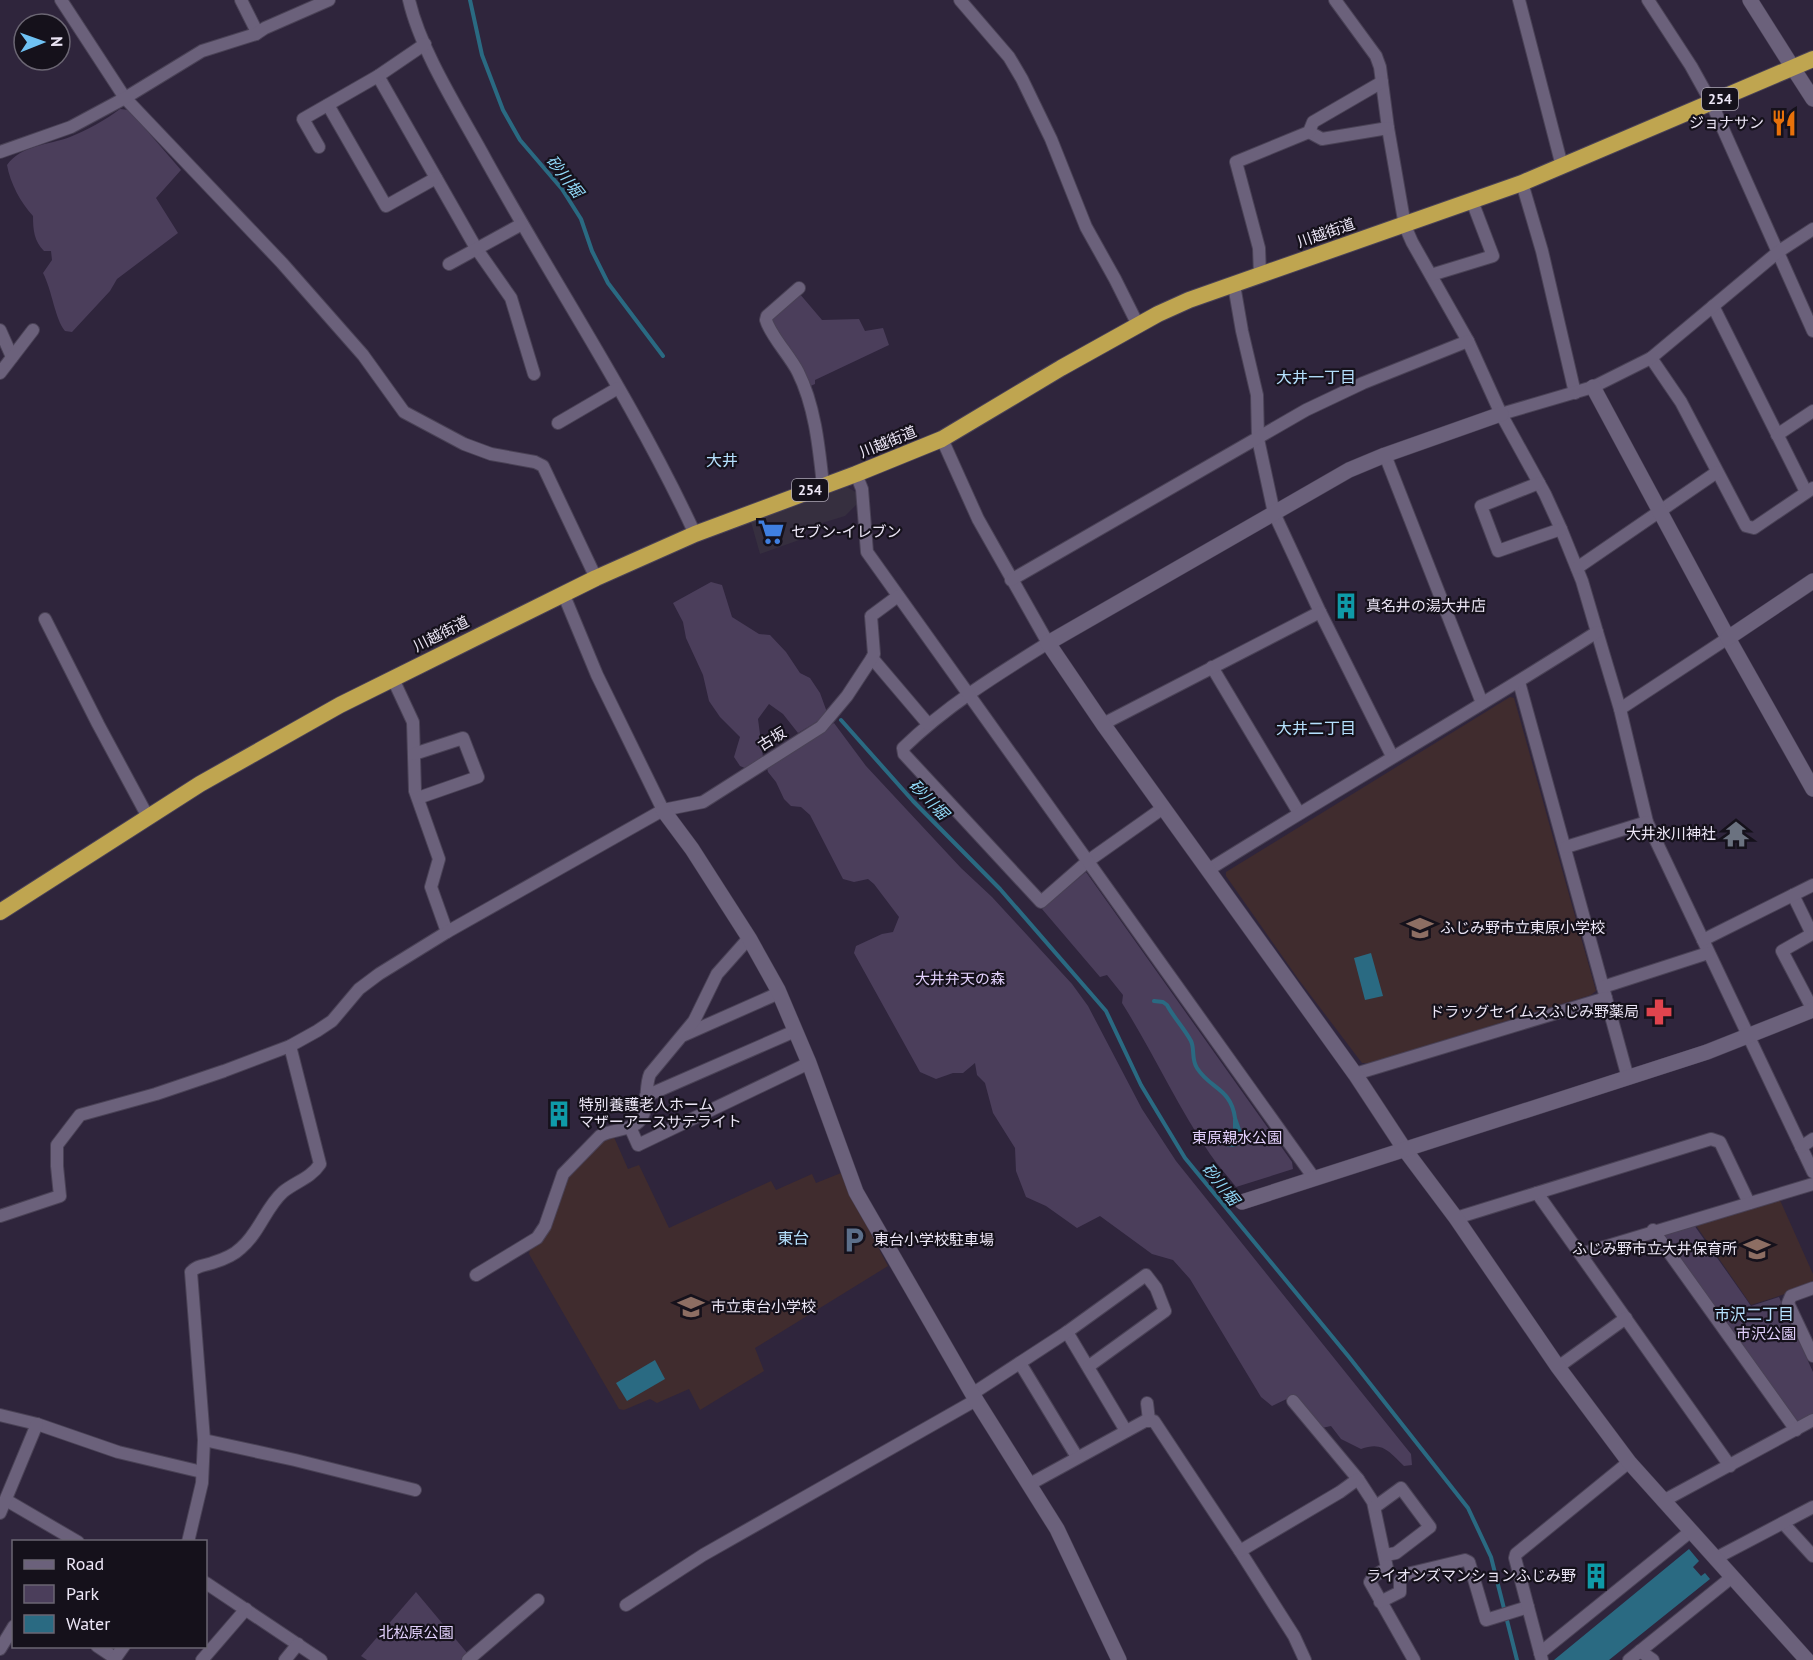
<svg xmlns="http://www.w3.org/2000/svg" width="1813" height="1660" viewBox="0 0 1813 1660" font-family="'PT Sans','Noto Sans JP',sans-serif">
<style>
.commercial{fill:#362f3f}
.education{fill:#402c2e}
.green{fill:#4b3e5b}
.water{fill:#2a6a82}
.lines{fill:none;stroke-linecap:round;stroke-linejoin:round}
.stream{stroke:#2a6a82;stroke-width:4}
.minor-casing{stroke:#4a4256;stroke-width:14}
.tertiary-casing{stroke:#4a4256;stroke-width:16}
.secondary-casing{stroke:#4a4256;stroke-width:16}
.trunk-casing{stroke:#4a4256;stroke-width:18}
.minor{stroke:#6b617b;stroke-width:12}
.tertiary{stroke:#6b617b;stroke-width:15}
.secondary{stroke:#6b617b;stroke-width:15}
.trunk{stroke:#bfa550;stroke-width:16}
.labels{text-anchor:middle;stroke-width:4.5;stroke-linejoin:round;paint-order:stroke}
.shield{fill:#15111b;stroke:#aca6b4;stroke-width:1.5}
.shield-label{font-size:14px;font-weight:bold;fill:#ece6f6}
.poi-label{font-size:15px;fill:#ece6f6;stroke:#15111b;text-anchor:start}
.street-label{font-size:15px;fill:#ece6f6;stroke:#15111b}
.park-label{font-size:15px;fill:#e1cffb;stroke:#15111b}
.water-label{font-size:16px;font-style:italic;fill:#91d9f8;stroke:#15111b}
.neighbourhood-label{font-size:16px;fill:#b5e0fd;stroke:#15111b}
</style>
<rect width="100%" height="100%" fill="#2f253c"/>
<polygon class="commercial" points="847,487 859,494 859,502 845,516 809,527 802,539 760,554 751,522"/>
<g class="education">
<polygon points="1510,697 1514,698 1596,991 1591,995 1369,1063 1362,1063 1299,980 1226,876 1226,872"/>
<polygon points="613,1135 628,1169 639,1165 669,1228 771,1181 776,1190 812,1174 816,1183 841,1173 852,1198 888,1266 755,1348 764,1371 700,1410 689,1389 657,1403 650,1399 624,1410 619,1409 529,1254 530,1249 541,1243 548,1231 567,1175 604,1138"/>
<polygon points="1779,1198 1813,1274 1813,1285 1751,1305 1695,1224"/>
</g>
<g class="green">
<path d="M120,109L129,110L181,170L156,198L178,233L117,279L110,291L72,332L65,331C55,319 52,290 43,273L52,260L51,251H44C34,241 33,230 33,216C21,203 10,183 7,165C21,145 49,145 70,137C87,130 106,120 120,109Z"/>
<polygon points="799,293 822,320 859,319 865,331 883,328 889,345 815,380 815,384 806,388 771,324 771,318"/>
<polygon points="711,582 722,585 732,617 759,634 770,635 786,652 800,673 810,678 820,693 828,715 798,733 783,714 769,704 758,719 763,757 747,769 740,766 734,757 740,737 720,717 709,701 703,675 686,638 683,622 673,603"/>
<path d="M834,723L866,766L961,868L992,897L1072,984L1088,1006L1142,1109L1176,1161L1411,1454L1412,1465L1404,1466C1389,1452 1383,1441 1361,1449L1341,1439L1331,1426L1322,1428L1295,1395L1272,1406L1261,1397L1190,1279L1173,1260L1152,1254L1100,1216L1077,1228L1046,1206L1026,1197L1016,1171L1015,1148L993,1113L985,1083L977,1075L975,1063L963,1073H953L936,1079L920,1072L854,953L856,946L882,934L893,932L899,917L874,884L868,879L854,882L843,879L810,815L801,807L791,806L784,799L776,782L768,772L766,764Z"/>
<path d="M1086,872L1292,1162L1293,1169L1236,1187C1228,1176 1218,1166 1210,1154C1177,1106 1153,1052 1122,1003L1123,995L1107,975L1100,977L1042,909Z"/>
<polygon points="1694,1225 1751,1306 1779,1297 1813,1372 1813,1415 1797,1423 1664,1240 1665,1234"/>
<polygon points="416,1592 468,1654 461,1660 367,1660 361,1656"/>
</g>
<g class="water">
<polygon points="1371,953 1383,996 1365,1000 1354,958"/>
<polygon points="1237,1118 1244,1138 1241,1144 1234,1147 1226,1146 1233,1129 1233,1119"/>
<polygon points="655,1360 665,1379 627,1401 616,1383"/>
<polygon points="1689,1549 1699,1561 1693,1567 1701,1576 1705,1573 1710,1579 1609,1660 1554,1660"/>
</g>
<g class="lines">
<g class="stream">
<polyline points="470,0 482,55 503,110 520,140 562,189 581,219 592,251 608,283 663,356"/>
<polyline points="841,720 913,801 1000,889 1106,1011 1141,1085 1185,1158 1349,1357 1468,1508 1491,1557 1517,1660"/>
<path d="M1154,1001L1163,1002L1167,1005C1174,1018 1184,1028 1191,1041C1195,1049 1191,1059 1197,1068C1210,1089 1231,1088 1235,1118"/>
</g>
<g class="minor-casing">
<g id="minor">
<polyline points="61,0 125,98 282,263 363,355 404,412 464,444 491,454 535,462 543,466 596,578"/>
<polyline points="241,0 255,28 256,34"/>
<path d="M409,0C421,52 460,112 486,160C555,285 635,404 695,534"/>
<polyline points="960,0 1009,57 1022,79 1051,139 1086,227 1115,279 1138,325"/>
<polyline points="1335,0 1376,56 1380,67 1388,128 1405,226 1412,242 1468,341 1501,414 1545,494 1561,529 1582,581 1597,632 1620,709 1647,822 1813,1172"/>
<polyline points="1519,0 1562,166"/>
<polyline points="1648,0 1691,66 1711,102 1813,331"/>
<polyline points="378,76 476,248 511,298 534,374"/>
<polyline points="328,105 386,206 436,178"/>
<polyline points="1309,132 1322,139 1388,128"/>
<polyline points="319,147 303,119 378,76 425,44"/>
<polyline points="0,152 71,127 125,98 202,51 256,34 265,28 329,0"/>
<polyline points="1522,183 1542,251 1575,393"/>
<polyline points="449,264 522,224"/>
<polyline points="1260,275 1259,248 1236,162 1309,132 1313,122 1382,82"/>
<polyline points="1431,275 1493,256 1472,201"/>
<polyline points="1234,285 1242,331 1257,395 1258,439 1274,513 1320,612 1392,756"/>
<path d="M799,288L767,316L766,320C770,335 790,356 798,372C815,406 819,448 823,485"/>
<polyline points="1713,306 1806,492"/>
<polyline points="0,330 12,357"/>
<polyline points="1651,358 1681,402 1746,526 1754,528 1813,488"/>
<polyline points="0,373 33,330"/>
<polyline points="1501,414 1593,387 1651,358 1778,252 1813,229"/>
<polyline points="558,423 618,388"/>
<polyline points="1777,435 1813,411"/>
<path d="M942,439L978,519L1048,643C998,674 946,706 903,748L904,754L1041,902L1088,861L1163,808"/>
<polyline points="1385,455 1482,703"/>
<polyline points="856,474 862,489 867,552 1314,1178"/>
<polyline points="1539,483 1481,506 1498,551 1561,529"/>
<polyline points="1577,568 1717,472"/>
<polyline points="1011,580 1306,410 1363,383 1468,341"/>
<polyline points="563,593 597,675 663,810"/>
<polyline points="45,619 98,724 148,817"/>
<polyline points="872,658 928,724"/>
<polyline points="1212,667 1299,813"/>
<polyline points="393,679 413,722 415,791 439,859 431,887 447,932"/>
<polyline points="1519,682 1628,1078"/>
<polyline points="1620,709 1728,638"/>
<polyline points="1103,724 1320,612"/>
<polyline points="414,754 463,738 478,777 418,798"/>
<polyline points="1566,847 1647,822"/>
<path d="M1208,870C1337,789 1469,714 1597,632"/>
<polyline points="1793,895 1812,934 1782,951 1813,1010"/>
<polyline points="1703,940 1813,885"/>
<polyline points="1603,987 1708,953"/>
<polyline points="684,1035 779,993"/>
<polyline points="1355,1074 1606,998"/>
<polyline points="646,1096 795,1031"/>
<polyline points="630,1127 638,1145 809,1063"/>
<polyline points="1801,1147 1813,1139"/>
<polyline points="1537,1193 1730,1466"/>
<polyline points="0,1216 60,1196 57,1166 57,1145 80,1115 156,1094 224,1071 290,1046 317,1031 332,1021 359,989 379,974 447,932 663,810 703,802 821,727 847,696 872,658 874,654 871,616 898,596"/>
<polyline points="1456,1218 1711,1139 1720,1142 1749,1203"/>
<polyline points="1653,1230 1796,1430"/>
<polyline points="1581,1254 1813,1184"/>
<path d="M476,1275L537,1238L545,1226L563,1174L600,1136C610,1130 621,1131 632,1126C652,1119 643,1089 650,1074L694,1021L717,974L749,938"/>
<polyline points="1813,1288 1791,1296 1788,1303 1813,1356"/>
<polyline points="1067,1332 1126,1431"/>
<polyline points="1020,1363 1077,1457"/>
<polyline points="1558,1367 1626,1318"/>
<polyline points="972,1394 1067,1332 1146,1275 1156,1288 1165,1311 1089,1366"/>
<polyline points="1293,1401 1358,1479 1373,1502 1387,1568 1374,1576 1370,1582 1414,1660"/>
<polyline points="1147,1403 1149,1420"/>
<polyline points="0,1415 37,1424 118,1452 202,1472"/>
<polyline points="204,1440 295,1460 415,1490"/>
<polyline points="1030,1484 1145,1421 1154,1421 1240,1551 1294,1636 1305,1660"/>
<polyline points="6,1500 78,1542"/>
<polyline points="1663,1501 1813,1420"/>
<polyline points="1375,1507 1401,1488 1430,1527 1396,1553 1386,1555"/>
<polyline points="0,1513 37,1424"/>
<polyline points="1783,1523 1813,1556"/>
<path d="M188,1542L202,1483L204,1440L191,1272C197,1265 204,1266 212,1263C222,1260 234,1255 241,1248C259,1233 266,1207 283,1192C295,1182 311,1178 320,1164L290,1046"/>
<polyline points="1240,1551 1340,1492 1358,1479"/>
<polyline points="1716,1558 1813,1507"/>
<polyline points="206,1583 321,1660"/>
<polyline points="1380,1602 1400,1592 1400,1580 1407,1574 1465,1560 1469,1562 1486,1620 1528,1607"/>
<polyline points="626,1605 703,1555 976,1400"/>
<polyline points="97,1646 115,1658"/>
<polyline points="0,1649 14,1626"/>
<polyline points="1640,1651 1653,1660"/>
<polyline points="1540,1653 1691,1531"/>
<polyline points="114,1660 124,1646"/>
<polyline points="202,1660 246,1609"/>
<polyline points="285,1660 298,1644"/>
<polyline points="468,1660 538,1600"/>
<polyline points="1542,1660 1515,1558 1516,1554 1629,1462"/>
<polyline points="1629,1660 1732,1577"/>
</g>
</g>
<g class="tertiary-casing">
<g id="tertiary">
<polyline points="1750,0 1793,68"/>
<polyline points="1593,387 1728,638 1813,789"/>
<polyline points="1501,414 1385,455 1349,470 1048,643 1103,724 1355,1074 1405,1150 1456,1218 1558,1367 1629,1462 1807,1660"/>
<polyline points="1728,638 1813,581"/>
<polyline points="663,810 692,849 749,938 778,990 809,1063 856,1192 976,1400 1057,1529 1119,1660"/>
<polyline points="1242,1202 1707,1052 1813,1010"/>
</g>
</g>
<g class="secondary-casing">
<polyline id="secondary" points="1793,68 1813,99"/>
</g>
<g class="trunk-casing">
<polyline id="trunk" points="0,912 200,784 340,705 596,578 695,534 856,474 942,439 1061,368 1158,314 1189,300 1522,183 1813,59"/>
</g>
<use href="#minor" class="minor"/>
<use href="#tertiary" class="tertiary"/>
<use href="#secondary" class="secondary"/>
<use href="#trunk" class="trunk"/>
</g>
<defs>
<g id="restaurant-bare" transform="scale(2.07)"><path d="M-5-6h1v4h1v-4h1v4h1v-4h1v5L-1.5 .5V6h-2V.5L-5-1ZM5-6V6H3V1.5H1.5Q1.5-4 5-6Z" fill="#e8710a" stroke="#15111b" stroke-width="2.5" paint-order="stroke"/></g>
<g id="supermarket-bare" transform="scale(2.07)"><path d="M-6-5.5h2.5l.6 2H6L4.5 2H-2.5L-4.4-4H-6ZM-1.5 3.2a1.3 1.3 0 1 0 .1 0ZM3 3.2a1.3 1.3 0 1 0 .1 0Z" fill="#3f7fe0" stroke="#15111b" stroke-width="2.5" paint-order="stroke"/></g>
<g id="building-bare" transform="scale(2.07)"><path d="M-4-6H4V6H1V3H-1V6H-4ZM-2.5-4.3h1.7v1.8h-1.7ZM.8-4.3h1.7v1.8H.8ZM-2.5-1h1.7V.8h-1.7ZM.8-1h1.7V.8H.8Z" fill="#0f9aa8" stroke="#15111b" stroke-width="2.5" paint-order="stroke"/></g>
<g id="temple-bare" transform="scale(2.07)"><path d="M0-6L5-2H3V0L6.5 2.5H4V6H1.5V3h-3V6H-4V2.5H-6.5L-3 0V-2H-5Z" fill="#6b7280" stroke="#15111b" stroke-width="2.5" paint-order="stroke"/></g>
<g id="school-bare" transform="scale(2.07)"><path d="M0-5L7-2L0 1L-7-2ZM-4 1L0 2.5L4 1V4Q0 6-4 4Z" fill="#8d6e63" stroke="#15111b" stroke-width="2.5" paint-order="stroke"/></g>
<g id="pharmacy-bare" transform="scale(2.07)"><path d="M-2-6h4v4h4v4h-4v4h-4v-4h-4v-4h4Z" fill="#e0444e" stroke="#15111b" stroke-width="2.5" paint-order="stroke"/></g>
<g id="parking-bare" transform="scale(2.07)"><path d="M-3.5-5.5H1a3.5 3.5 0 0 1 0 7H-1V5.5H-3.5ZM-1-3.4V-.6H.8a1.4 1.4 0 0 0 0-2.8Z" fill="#5c6f8a" stroke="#15111b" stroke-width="2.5" paint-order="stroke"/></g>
</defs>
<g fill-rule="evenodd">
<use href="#restaurant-bare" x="1784" y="123"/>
<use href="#supermarket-bare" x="771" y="532"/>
<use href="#building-bare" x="1346" y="606"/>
<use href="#temple-bare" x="1736" y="834"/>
<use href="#school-bare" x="1420" y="928"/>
<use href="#pharmacy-bare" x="1659" y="1012"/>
<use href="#building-bare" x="559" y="1114"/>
<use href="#parking-bare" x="854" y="1240"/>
<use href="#school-bare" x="1757" y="1249"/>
<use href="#school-bare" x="691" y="1307"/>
<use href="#building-bare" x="1596" y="1576"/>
</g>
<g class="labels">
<g class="shield">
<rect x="1702" y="88" width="36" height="22" rx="4.5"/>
<rect x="792" y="479" width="36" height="22" rx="4.5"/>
</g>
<g class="shield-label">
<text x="1720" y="104">254</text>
<text x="810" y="495">254</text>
</g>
<g class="poi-label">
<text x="1764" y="128" text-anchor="end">ジョナサン</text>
<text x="791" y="537">セブン-イレブン</text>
<text x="1366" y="611">真名井の湯大井店</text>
<text x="1716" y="839" text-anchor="end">大井氷川神社</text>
<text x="1440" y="933">ふじみ野市立東原小学校</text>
<text x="1639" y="1017" text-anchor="end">ドラッグセイムスふじみ野薬局</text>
<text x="579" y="1110">特別養護老人ホーム<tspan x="579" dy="17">マザーアースサテライト</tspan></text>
<text x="874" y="1245">東台小学校駐車場</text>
<text x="1737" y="1254" text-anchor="end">ふじみ野市立大井保育所</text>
<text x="711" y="1312">市立東台小学校</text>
<text x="1576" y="1581" text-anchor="end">ライオンズマンションふじみ野</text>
</g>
<g class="street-label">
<text transform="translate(1326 233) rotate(-19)" y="5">川越街道</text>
<text transform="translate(888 442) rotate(-22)" y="5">川越街道</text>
<text transform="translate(441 634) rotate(-27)" y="5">川越街道</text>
<text transform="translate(772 739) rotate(-32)" y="5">古坂</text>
</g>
<g class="park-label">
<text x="960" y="984">大井弁天の森</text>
<text x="1237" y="1143">東原親水公園</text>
<text x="1766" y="1339">市沢公園</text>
<text x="416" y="1638">北松原公園</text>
</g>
<g class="water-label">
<text transform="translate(565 176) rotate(52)" y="6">砂川堀</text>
<text transform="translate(929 799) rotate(46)" y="6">砂川堀</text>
<text transform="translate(1221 1184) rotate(51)" y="6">砂川堀</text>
</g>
<g class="neighbourhood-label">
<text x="1316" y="383">大井一丁目</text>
<text x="722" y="466">大井</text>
<text x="1316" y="734">大井二丁目</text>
<text x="793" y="1244">東台</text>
<text x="1754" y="1320">市沢二丁目</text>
</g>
</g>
<rect x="12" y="1540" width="195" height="108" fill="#15111b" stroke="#6b6673" stroke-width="1.5"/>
<rect x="24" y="1560" width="30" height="9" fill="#6b617b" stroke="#6b6673" stroke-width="1.5"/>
<text x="66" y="1570" font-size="18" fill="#ece6f6">Road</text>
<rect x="24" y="1585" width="30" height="18" fill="#4b3e5b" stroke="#6b6673" stroke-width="1.5"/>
<text x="66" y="1600" font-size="18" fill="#ece6f6">Park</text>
<rect x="24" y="1615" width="30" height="18" fill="#2a6a82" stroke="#6b6673" stroke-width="1.5"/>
<text x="66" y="1630" font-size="18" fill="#ece6f6">Water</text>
<g transform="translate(42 42) rotate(89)"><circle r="28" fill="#15111b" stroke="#6b6673" stroke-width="1.5"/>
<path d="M0-4.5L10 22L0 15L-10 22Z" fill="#6fc2f4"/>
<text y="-9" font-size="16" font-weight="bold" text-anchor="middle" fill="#ece6f6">N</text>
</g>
</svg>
